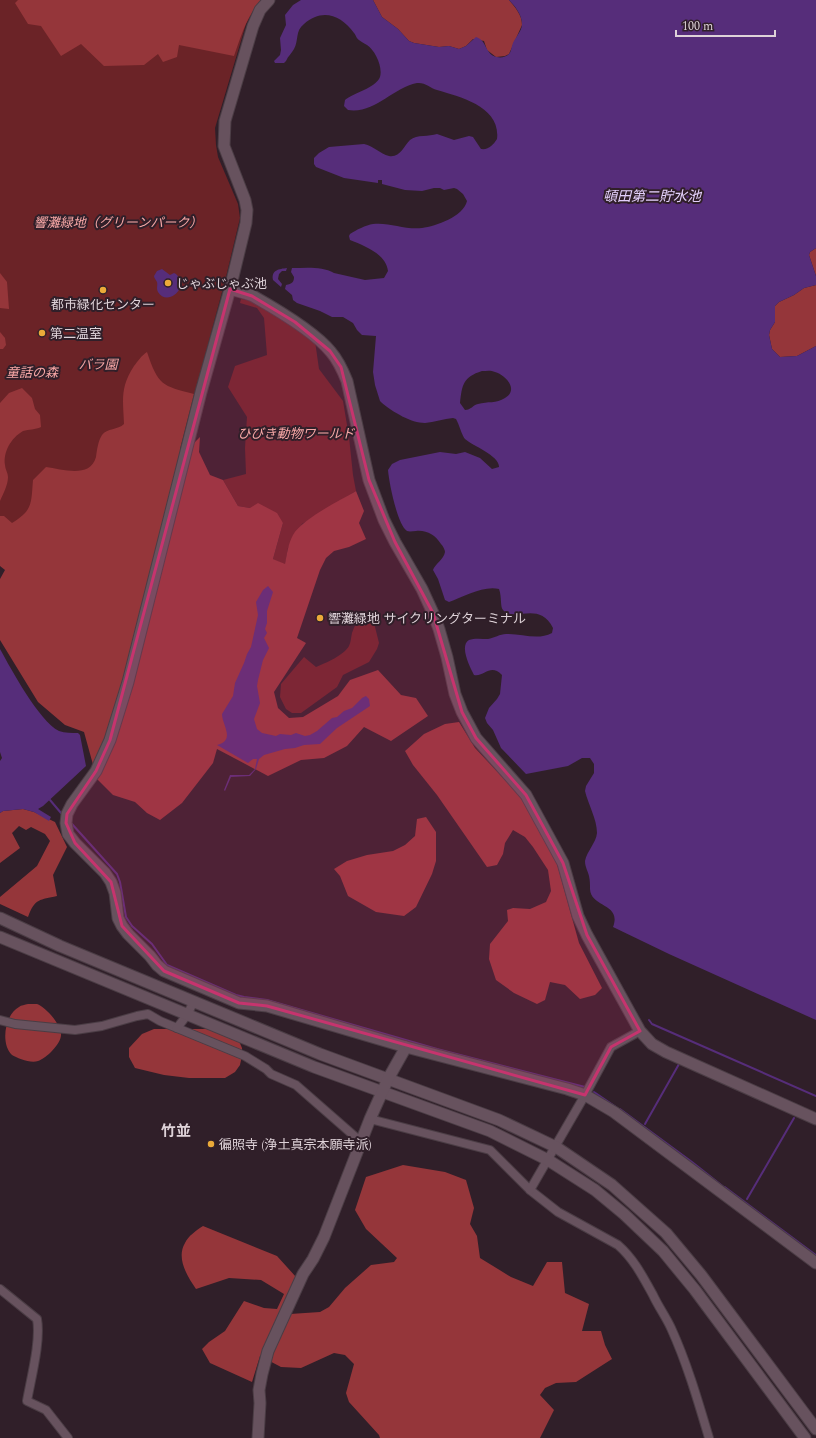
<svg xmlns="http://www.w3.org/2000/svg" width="816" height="1438" viewBox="0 0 816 1438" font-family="Spectral,'Noto Sans JP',serif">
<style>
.green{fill:#6b2327}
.forest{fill:#95363a}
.water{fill:#562d7a;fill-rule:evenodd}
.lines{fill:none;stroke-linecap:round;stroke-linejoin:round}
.stream{stroke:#562d7a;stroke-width:2}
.street-casing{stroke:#4b3d45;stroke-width:10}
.secondary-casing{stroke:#4b3d45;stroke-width:13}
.street{stroke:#67525e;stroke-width:8}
.secondary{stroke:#67525e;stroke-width:11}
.marked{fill:#c6346e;fill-opacity:0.2;stroke:#c6346e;stroke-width:3;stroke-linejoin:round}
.poi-dot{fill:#ebaa39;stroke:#301f29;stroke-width:1.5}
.labels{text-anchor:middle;stroke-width:4;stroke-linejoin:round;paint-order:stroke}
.park-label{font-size:13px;font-style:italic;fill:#f7a7a6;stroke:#301f29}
.poi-label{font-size:13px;fill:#ded2d8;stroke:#301f29;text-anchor:start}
.water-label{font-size:14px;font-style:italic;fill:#e3cffb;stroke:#301f29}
.quarter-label{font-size:15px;font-weight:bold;fill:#ded2d8;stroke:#301f29}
</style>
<rect width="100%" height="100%" fill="#301f29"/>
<g class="green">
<polygon points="0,0 261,0 256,6 246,24 215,128 216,145 218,157 238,204 240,218 226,277 180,449 0,548"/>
<polygon points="241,299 256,301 315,341 319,369 343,401 349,437 353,475 356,491 302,524 288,548 285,565 273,559 283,523 250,508 238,506 223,480 246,474 245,448 247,417 228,387 235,366 267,355 264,318 257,308 240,303"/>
<path d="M361,616H366L373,619L379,643L377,649L369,662L343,675L337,687L301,713H292L286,709L280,697L281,684L304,657L316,667C326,663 344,655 349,646C351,642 351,637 352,633C354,627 357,621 361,616Z"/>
</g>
<g class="forest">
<path d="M18,0H261C247,16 241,36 234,56L179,45L177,57L163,62L158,54L144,65L104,66L81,44L61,56L41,26L28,24L15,3Z"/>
<path d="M373,0H509C515,7 522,15 522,25L509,54L505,56L496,57L487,50L484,41L473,39L466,46L459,49L449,46L439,47L414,43L409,41L398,29L382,17Z"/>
<polygon points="816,248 816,276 809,255 810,252"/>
<polygon points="0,273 7,282 9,309 0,308"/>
<polygon points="816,285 816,346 797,356 780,357 772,349 769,335 770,330 775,322 775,306 779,302 794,295 804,288"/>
<polygon points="0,332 5,338 6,345 3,349 0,349"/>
<path d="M147,352C158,385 162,386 194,394L180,449L189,453L192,445L200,437L199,452L210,475L223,480L238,506L250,508L258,503L277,513L283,523L273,559L285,564C287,554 288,544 293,535C302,519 339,501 356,491L364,511L359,523L366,539L349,547L334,551L326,558L320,570L297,638L306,643L274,692L278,708L289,718L303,717L338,696L350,680L378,670L401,695L416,698L428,716L391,741L364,727L347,746L324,758L301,760L268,776L217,749L213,763L182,803L160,820L147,813L135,802L113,795L97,779L84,732L65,725L38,702L0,640V579L5,570L0,566V516H4L12,523C33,510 31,504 33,480L46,467C62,469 90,479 96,457C97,450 98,441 102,435C107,428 118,430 124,424C123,399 120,388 134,366C138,361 141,356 147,352Z"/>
<path d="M22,388L32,398L35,409L40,415L41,427C35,430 29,429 23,431C11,438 3,452 5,465C5,469 8,473 8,477C8,485 3,494 0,501V403L9,393Z"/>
<polygon points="459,722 475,748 520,796 535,817 557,864 579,943 602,988 595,995 580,999 565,985 550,982 545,1000 537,1004 514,993 496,980 489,959 490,944 508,921 507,910 513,908 530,909 546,902 551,891 548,870 533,847 525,837 513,830 505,843 503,854 497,865 487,867 437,795 413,765 405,751 424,734 445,724"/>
<path d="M23,809L34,812L55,822L67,847L53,875L57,896C40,900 35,898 28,917L0,904V897L37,866L50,841L45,834L31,827L26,830L19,826L12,833L20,848L0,863V813L3,811Z"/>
<polygon points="426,817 436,832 436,861 432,874 416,907 404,916 376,912 348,896 340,876 334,869 347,861 367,855 393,851 405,845 415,836 417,819"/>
<path d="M28,1004C31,1004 34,1004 37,1004C46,1007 61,1025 61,1034C62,1043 46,1059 38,1061C31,1064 17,1058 12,1055C0,1044 5,1014 19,1007C21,1005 25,1005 28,1004Z"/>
<polygon points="154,1029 223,1029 238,1039 242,1048 242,1055 240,1065 235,1072 225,1078 189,1078 164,1075 135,1068 129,1057 129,1048 142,1034"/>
<path d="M403,1165L445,1172L466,1180L474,1208L470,1224L477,1236L480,1258L511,1277L533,1286L547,1262H562L565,1293L589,1304L582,1331H601L605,1345L612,1359L576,1382L556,1383L545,1388L540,1395L554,1410L540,1438H380L379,1435L349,1402L346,1393L354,1364L345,1355L334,1353L301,1368L281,1367L260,1356L252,1382L210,1363L202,1349L209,1342L225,1331L244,1301L264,1308L277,1309L284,1294L261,1280L229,1278L196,1289C187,1276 176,1258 185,1243C188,1236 197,1230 203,1226L277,1256L296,1277L287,1295L290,1314L320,1312L329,1307L345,1288L371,1265L394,1262L397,1258L366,1229L355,1210L366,1177Z"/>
</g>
<g class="water">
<path d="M301,0H373L382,17L398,29L409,41L414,43L439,47L449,46L459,49L466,46L476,37C487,40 485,55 497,57C501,58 506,57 509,54C511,52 511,49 512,46C514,38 522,32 522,24C522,15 515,6 509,0H816V248L810,252L809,255L816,276V285L804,288L794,295L779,302L775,306V322L770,330L769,335L772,349L780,357L797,356L816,346V1020L669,954L613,927C622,903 591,908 590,889C590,885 590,880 589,876C588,871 585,867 585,861C587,851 596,843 597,833C597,819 588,804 585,791L586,786L594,773V764L590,758H582L568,766L526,774L501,748L493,730L487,723L485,718L489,708L497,699L500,694L502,675C490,663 485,677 474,675C470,667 459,646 469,640C474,638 482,639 488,639C494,638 500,634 506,634C521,633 537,641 552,633L553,628C539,600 514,623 503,610C500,607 502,597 499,589C484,585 463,597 449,602L445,600L438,579L433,570C435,564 444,559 445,552C445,550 443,546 441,544C435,535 427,530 416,531C413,531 410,532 407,531C397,524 389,482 388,470L392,464L400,460L440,452L456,454L465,452L480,458L492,469L499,467C500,456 473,446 465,439C462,436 459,424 456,419L453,418C444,419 434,422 425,423C411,423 393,412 382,403L380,401L375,385L373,372L376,336L362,335L357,330L353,323L343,317H332L320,311L297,303L293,300L292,295L285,289L286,285C292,284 294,282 294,277L291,272L292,268C306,268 322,266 334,273L365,280L384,278L388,271C386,254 365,246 350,240L349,236L350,234C356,230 366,225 373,224C389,222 405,230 422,228C436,226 463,217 467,201L463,194L457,189L454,188L444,190L440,188H434L422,191L405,190L382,184V180H378V183L344,178L316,167L314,164V158L319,153L329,147L364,144C374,146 380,154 389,156C400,158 404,146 410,140C417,134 429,137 437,134L454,140L469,136L473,137L481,149C489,150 493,145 497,139C501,107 461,97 437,90C430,88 425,82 417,83C392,88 375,114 348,110L344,106L345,100C353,93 376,88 380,77C383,67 375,50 367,45C364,43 361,42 359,40C356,38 356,35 354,33C341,15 322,8 304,24C295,31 299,40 294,49C292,53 288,56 286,61L284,63H275L274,61L280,55L281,50L280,38L286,25L285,15L293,5ZM482,371C486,371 491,370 495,372C506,375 519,390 505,398C496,404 488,401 478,404C473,405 471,410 465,410L460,403C462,385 463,377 482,371Z"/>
<path d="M287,268L286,271H282L279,274L278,279L282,284L281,287L273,280C271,270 279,269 287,268Z"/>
<path d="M162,269L170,275L174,273C180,275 180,283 180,288C176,297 164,302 158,292C156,288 158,285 157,282C156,280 154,278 154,276L157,271Z"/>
<path d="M268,586L273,592L267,611V623L265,629L267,633L264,638L269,648L263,660L258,680L257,686L260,703L254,719L257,729L262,733L276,736L280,734L291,735L296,733L305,736L310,735L317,731L332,718L337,717L344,711L352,708L362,698L366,696L369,699L370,706L337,728L320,744L304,745L295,748L285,749L264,755L259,759L256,769L250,776L231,777L225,791L224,790L230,775H249L255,769L257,759H253L248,763L217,745C236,740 222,725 222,714L233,696L235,683L244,663L247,654L251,647L258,615L256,602L263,590Z"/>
<path d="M0,649C11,669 39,721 59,731C65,733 72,733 78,733L80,735L86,766L43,806L38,809L51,817L49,821L34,812L23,809L3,811L0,813V761L2,758L0,752Z"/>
<polygon points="725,1186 816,1254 816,1258 723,1189"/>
</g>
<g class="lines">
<g class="stream">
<polyline points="50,800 61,813"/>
<polyline points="72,824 117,874 120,882 126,917 132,926 152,944 167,965 236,995 244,997 267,1000 437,1049 585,1087"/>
<polyline points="649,1020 652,1024 816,1096"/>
<polyline points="594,1092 616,1107"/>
<polyline points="620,1109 692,1162 725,1188"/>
<polyline points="645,1124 679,1064"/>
<polyline points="747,1199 794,1118"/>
</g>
<g class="street-casing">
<g id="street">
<polyline points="0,1020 15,1024 75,1030 102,1026 137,1016 148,1014 160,1021 245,1056 266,1069 271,1074 296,1085 360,1141"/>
<polyline points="177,1028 187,1015 194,1001"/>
<path d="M370,1119L490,1150L530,1190L558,1212L618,1245C634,1259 643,1277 653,1295C658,1306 666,1317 671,1328C687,1363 698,1401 709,1438"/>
<polyline points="530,1190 585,1095 611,1047 640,1031"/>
<path d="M0,1289L37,1319C41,1341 31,1378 27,1401L46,1410L68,1438"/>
</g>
</g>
<g class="secondary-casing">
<g id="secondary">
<polyline points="269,0 260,10 253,26 225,121 224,146 245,200 247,210 246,223 230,289 201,392 128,682 110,740 96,771 72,804 67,814 66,823 68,834 75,843 105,873 111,882 115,893 118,918 122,926 128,934 150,956 157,965 164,971 239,1003 267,1006 406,1047 567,1089 585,1095 614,1112 816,1263"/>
<path d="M230,289C237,291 246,293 253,296C276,309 315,332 331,352C338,360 343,371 347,381L369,480L384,520L395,542L422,589L433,613L439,629L447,657L455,694L462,712L476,738L526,795L563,863L578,916L587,935L640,1031L652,1044L666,1052L816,1119"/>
<polyline points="0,918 60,946 320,1054 499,1120 556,1147 612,1185 666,1233 701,1275 816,1429"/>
<polyline points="0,937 314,1067 490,1131 548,1160 595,1190 624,1214 663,1251 695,1290 805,1438"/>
<polyline points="258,1438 260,1403 259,1390 262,1374 268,1351 303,1274 313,1259 324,1237 370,1119 388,1079 406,1047"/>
</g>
</g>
<use href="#street" class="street"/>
<use href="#secondary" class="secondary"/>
</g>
<path class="marked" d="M230,289L252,296L295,322L330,351L341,367L369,480L395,542L433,613L462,712L476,738L526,795L563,863L587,935L640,1031L611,1047L585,1095L267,1006L239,1003L164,971L122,926L111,882L75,843L66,823L67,814L96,771L110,740Z"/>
<g class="poi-dot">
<circle cx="168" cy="283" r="4"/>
<circle cx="103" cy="290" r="4"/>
<circle cx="42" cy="333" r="4"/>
<circle cx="320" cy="618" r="4"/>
<circle cx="211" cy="1144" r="4"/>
</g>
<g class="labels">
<g class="park-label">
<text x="118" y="227">響灘緑地（グリーンパーク）</text>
<text x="98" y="369">バラ園</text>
<text x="32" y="377">童話の森</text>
<text x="296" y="438">ひびき動物ワールド</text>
</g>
<g class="poi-label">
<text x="176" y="288">じゃぶじゃぶ池</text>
<text x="103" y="309" text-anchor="middle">都市緑化センター</text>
<text x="50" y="338">第二温室</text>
<text x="328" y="623">響灘緑地 サイクリングターミナル</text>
<text x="219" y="1149">徧照寺 (浄土真宗本願寺派)</text>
</g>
<g class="water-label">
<text x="652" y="201">頓田第二貯水池</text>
</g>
<g class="quarter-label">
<text x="176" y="1136">竹並</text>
</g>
</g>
<path d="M676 30v6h99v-6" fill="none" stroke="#ded2d8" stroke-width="2"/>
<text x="682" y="30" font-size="12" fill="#ded2d8" stroke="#301f29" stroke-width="3" paint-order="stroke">100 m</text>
</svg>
